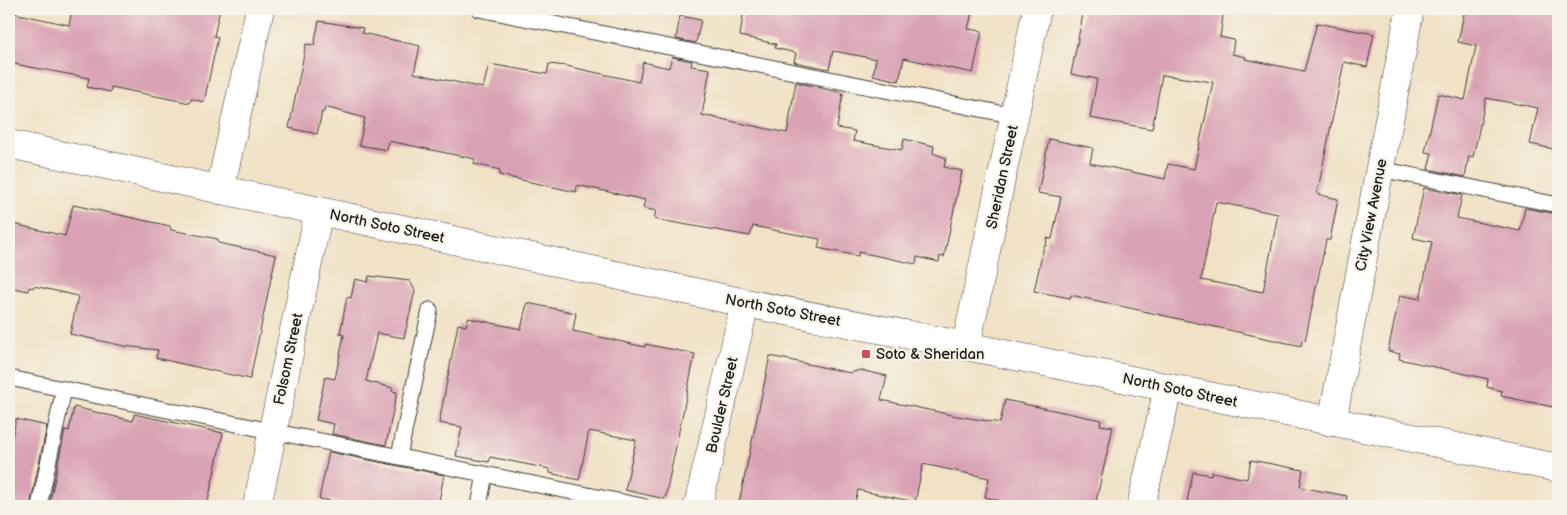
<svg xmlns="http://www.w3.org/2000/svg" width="1567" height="515" viewBox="0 0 1567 515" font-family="'Balsamiq Sans',sans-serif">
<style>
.building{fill:#d9a2b4;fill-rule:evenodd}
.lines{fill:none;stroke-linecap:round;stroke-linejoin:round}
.lane-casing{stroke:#3c3a35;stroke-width:17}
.street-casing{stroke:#3c3a35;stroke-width:29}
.primary-casing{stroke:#3c3a35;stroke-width:29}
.lane{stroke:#fff;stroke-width:15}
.street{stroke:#fff;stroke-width:28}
.primary{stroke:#fff;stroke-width:28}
.poi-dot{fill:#d1495b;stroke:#f7f3e8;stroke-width:2}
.labels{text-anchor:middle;stroke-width:4.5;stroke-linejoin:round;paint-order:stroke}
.street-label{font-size:15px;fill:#1c1c1c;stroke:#f7f3e8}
.poi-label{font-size:15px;fill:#1c1c1c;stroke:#f7f3e8;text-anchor:start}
</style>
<rect width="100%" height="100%" fill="#f7f3e8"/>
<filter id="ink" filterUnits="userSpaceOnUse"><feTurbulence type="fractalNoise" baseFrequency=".02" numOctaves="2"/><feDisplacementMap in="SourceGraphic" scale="10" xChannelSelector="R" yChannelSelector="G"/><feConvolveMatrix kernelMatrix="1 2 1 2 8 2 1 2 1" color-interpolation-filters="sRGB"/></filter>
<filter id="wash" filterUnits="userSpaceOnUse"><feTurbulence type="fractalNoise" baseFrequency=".0096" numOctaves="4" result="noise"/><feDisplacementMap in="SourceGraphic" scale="20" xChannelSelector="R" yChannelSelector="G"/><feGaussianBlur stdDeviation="1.12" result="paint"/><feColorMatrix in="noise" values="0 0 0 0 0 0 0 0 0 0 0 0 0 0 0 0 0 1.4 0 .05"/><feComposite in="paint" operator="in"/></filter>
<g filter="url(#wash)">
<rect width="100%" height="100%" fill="#f1e1c5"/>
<g id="blocks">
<g class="building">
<polygon points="72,9 220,9 214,36 218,37 204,102 191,99 190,103 111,87 110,92 87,87 89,78 9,63 9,12 69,25"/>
<polygon points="744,9 973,9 968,29 982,31 973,73 904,58 899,81 873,75 876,59 833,51 829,69 794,62 796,53 775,48 776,44 740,36"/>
<path d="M1084,9H1224L1220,37L1234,40L1232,54L1246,57L1245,59L1304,71L1317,23L1374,34L1367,67L1344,62L1317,194L1338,199L1330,240H1326L1305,341L1302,340L1301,346L1071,295L1070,298L1034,291L1044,246H1046L1047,238L1052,239L1061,197L1038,193L1049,139L1093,148L1090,163L1165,179L1168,164L1194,169L1213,82L1162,75L1152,129L1090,118L1097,79L1071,74ZM1216,202L1278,214L1263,292L1201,280Z"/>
<polygon points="1465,9 1558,9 1558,76 1555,92 1558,91 1558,150 1530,144 1538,108 1486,98 1473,157 1469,156 1465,177 1428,169 1432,153 1425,152 1438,94 1465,100 1476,46 1458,42"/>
<polygon points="680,16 701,20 696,43 676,39"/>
<polygon points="319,21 363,28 362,33 420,46 414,73 483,88 489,64 547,74 549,64 566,66 639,82 643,62 669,68 672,57 692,61 691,66 710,69 702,115 787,133 796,82 843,93 837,128 855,131 853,141 902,150 904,139 934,146 933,153 946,158 944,167 962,171 944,257 940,256 939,262 917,257 916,264 859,252 858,256 818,248 820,239 753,226 750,236 654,219 656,211 643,208 645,200 577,185 576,192 499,175 500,170 474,164 475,159 389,141 387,150 359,145 365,118 325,107 324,112 322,112 317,134 289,128 306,44 314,45"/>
<polygon points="1424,188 1462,195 1457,218 1520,231 1525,208 1558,214 1558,408 1501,396 1502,391 1487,387 1488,379 1399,359 1400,354 1388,351 1400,295 1420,299 1432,242 1413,238"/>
<polygon points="73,205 170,226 171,230 218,239 218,243 276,255 250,379 156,358 158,350 124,346 70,334 78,296 34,286 33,288 29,287 28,291 9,287 9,223 65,236"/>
<polygon points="369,276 410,281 415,291 404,338 377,333 366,381 393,388 392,391 397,392 386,445 332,434 334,424 316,420 325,377 335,379 344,335 340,334 347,297 351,298 355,279 368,282"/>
<polygon points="527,303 576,313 573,331 645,347 645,344 695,354 665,499 625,490 636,440 589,431 579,480 550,473 550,469 490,457 489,462 456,456 462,427 439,423 458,324 466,326 468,318 521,329"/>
<polygon points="770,356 850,373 860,370 887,376 881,400 957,416 1000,423 1005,400 1101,420 1100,425 1113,427 1095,506 998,506 1000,501 985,497 989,478 923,464 915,502 858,490 854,506 757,506 739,503"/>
<polygon points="74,407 133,421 134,414 223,433 207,506 49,506 65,430 69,431"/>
<polygon points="16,419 47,426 30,506 9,506 9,452"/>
<polygon points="329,452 444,475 438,506 364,506 319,499"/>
<polygon points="1251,460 1303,470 1300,487 1347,496 1346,506 1186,506 1193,472 1211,475 1212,472 1247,479"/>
</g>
</g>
</g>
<g filter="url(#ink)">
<use href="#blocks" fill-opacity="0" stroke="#3c3a35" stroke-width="1"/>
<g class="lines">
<g class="lane-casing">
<g id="lane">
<polyline points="479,9 1015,116"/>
<polyline points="1380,169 1558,205"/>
<polyline points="9,378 642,506"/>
<polyline points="399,456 430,310"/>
<polyline points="39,506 64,389"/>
<polyline points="479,506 485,474"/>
</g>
</g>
<g class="street-casing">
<g id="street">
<polyline points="220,190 260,9"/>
<polyline points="966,346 1037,9"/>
<polyline points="1332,422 1410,9"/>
<polyline points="257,506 319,211"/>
<polyline points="698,506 745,303"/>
<polyline points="1141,506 1168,388"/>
</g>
</g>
<g class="primary-casing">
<polyline id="primary" points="9,144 745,303 966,346 1558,468"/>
</g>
<use href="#lane" class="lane"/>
<use href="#street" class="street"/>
<use href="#primary" class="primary"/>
</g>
</g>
<rect class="poi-dot" x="861" y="349" width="10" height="10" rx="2.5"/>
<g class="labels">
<g class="street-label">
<text transform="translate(1002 177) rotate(-78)" y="5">Sheridan Street</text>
<text transform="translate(1371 215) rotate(-79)" y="5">City View Avenue</text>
<text transform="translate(387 226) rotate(12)" y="5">North Soto Street</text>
<text transform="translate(783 310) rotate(11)" y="5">North Soto Street</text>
<text transform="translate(288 359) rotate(-78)" y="5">Folsom Street</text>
<text transform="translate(1180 390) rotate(12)" y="5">North Soto Street</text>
<text transform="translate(722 405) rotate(-77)" y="5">Boulder Street</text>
</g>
<g class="poi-label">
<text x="876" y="359">Soto &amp; Sheridan</text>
</g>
</g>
<rect width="1567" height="515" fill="none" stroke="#f7f3e8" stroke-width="30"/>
</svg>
